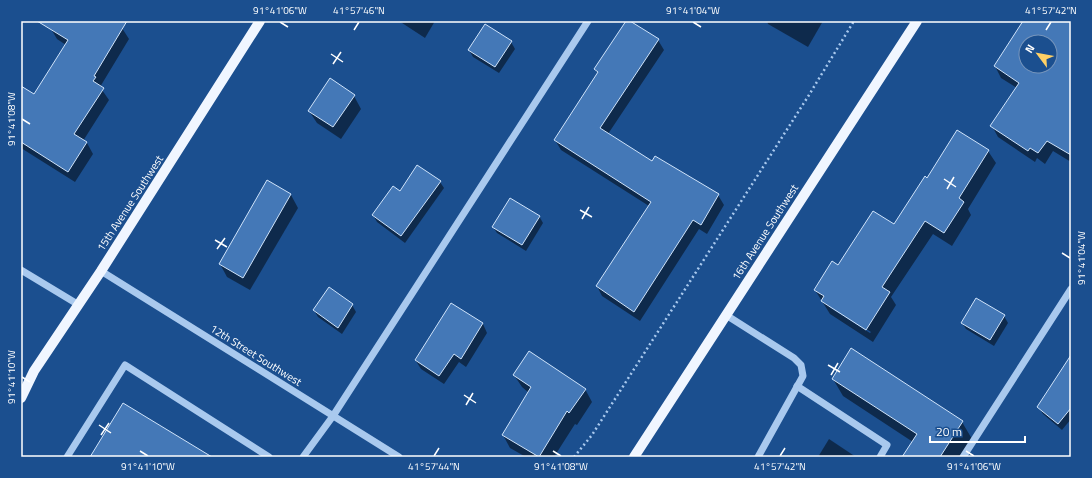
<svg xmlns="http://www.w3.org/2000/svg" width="1092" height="478" viewBox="0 0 1092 478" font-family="'Titillium Web',sans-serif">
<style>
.shadow{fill:#0007;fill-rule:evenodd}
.building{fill:#4478b7;stroke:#cfe3fa;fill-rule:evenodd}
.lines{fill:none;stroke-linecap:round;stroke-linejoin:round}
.path{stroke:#a9c9ee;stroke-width:2.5;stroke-dasharray:2 3;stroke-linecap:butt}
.minor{stroke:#a9c9ee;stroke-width:7}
.major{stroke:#f0f6ff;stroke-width:10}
.ticks{fill:none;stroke:#fff;stroke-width:1.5}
.labels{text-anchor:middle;stroke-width:3;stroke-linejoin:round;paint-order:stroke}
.street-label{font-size:11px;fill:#fff;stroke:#1b4f8f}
.neatline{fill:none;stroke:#fff;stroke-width:1.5}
.ticks-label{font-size:10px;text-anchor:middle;fill:#fff}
</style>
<rect width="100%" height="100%" fill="#1b4f8f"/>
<g class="shadow">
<polygon points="55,21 111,21 122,28 129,39 100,87 109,100 83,141 87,143 93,154 75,182 21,148 21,88 34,95 66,45 57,39 51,29"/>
<polygon points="399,21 435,21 425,38"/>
<polygon points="627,21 658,40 664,50 608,134 652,162 718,195 724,205 707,234 699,229 640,321 602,296 597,286 649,206 561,150 555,140 598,73 595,69"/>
<polygon points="767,21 823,21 808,47 768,24"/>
<path d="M1024,21H1071V162L1053,151L1045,164L1037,158L1035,162L998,137L992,126L1017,88L1001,78L995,66ZM1026,42H1050V66H1026Z"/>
<polygon points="485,25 511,42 515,49 499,73 473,57 469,50"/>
<polygon points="354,96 361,109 341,139 317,123 309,111"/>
<path d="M988,151L996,163L968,209L971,215L952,246L933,234L891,297L896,305L873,342L830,314L815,290L838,266L894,226ZM829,305L871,332L870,333L829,307Z"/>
<polygon points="268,181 291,195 298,208 250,290 227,277 220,264"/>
<polygon points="440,182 444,188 405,243 377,222 373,215 400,192"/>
<polygon points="539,216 543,223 526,251 497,233 493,227"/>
<polygon points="329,289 352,305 356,312 342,334 318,317 314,310"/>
<polygon points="451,305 483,324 487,333 466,367 459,362 444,384 421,369 416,361"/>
<polygon points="1004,316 1008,323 994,346 966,329 962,323"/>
<polygon points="1071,356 1071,419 1062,430 1043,414 1039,407"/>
<polygon points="514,375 585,389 592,402 577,425 575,424 554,457 526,457 510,448 503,435 529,393 522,387"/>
<polygon points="833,379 962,422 972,439 961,457 903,457 913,442 843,396"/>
<polygon points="829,439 856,457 818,457"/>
</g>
<g class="building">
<polygon points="37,21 127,21 94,76 96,77 93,81 104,88 74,134 87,142 68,172 21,142 21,86 34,94 68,40"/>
<polygon points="626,21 630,21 659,39 600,128 652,161 655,156 719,194 701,225 693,220 634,312 596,286 651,202 554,140 598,72 594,69"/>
<path d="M1023,21H1071V155L1047,141L1038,153L1030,148L1028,151L990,126L1019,83L994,66ZM1026,42H1050V66H1026Z"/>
<polygon points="485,24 512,41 495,67 468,50"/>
<polygon points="330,78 355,95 333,127 308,111"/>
<polygon points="957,130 989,150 959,198 964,202 944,233 925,221 882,287 890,292 866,330 821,301 824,296 814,290 832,261 838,265 873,211 894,224 925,176 927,178"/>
<polygon points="417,165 441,181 401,236 372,215 393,186 400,191"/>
<polygon points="267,180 291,194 243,278 219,264"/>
<polygon points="510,198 540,216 522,245 492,227"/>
<polygon points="329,287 353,304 338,328 313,310"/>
<polygon points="976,298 1005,315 990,340 961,323"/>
<polygon points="451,303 483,323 461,359 454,354 439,376 415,360"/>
<polygon points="851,348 963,421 940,457 902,457 917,434 832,379"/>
<polygon points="529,351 586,389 569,413 567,411 539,457 502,435 531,387 513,375"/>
<polygon points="1071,355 1071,408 1058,424 1037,407"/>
<polygon points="123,403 212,457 90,457"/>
</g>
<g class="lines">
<polyline class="path" points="574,457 592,435 809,95 854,21"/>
<g class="minor">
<polyline points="21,270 79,305"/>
<polyline points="101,271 399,457"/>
<polyline points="726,315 794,358 801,365 803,376 758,457"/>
<polyline points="797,386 887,445 880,457"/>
<polyline points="67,457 125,365 269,457"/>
<polyline points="303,457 333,416 588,21"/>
<polyline points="963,457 1071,289"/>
</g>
<g class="major">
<polyline points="21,398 34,371 101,271 260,21"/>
<polyline points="634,457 917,21"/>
</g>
</g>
<path class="ticks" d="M280,22L288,27M693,22L701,27M354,30L359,22M1046,30L1051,22M331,54L343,62M333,64L341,52M22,119L30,124M944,179L956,187M947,189L954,177M580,210L592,217M582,219L589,207M215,240L227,247M217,249L225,238M1062,253L1070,258M828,365L840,372M831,375L838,363M22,377L30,382M464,395L476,403M466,405L473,393M99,425L111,433M101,435L109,423M140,451L148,456M553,451L561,456M966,451L974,456M434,456L439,448M780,456L785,448"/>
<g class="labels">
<g class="street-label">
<text transform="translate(130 203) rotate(-57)" y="4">15th Avenue Southwest</text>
<text transform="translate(765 232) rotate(-57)" y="4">16th Avenue Southwest</text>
<text transform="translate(256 355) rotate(32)" y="4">12th Street Southwest</text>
</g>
</g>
<rect width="1092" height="478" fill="none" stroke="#1b4f8f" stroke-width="44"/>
<g transform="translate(1038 54) rotate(302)"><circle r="19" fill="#1b4f8f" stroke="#7695bc"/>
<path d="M0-3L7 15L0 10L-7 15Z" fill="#ffd166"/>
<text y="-6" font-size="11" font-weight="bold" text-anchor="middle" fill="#ffffff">N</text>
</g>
<path d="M930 436v6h95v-6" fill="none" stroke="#ffffff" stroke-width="2"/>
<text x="936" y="436" font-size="12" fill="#ffffff" stroke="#1b4f8f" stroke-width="3" paint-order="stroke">20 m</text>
<rect x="22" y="22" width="1048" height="434" class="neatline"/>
<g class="ticks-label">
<text x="280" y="14">91°41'06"W</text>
<text x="359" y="14">41°57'46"N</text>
<text x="693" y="14">91°41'04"W</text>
<text x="1051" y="14">41°57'42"N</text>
<text transform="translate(11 119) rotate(-90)" y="4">91°41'08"W</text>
<text transform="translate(1081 258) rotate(-90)" y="4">91°41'04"W</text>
<text transform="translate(11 377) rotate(-90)" y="4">91°41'10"W</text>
<text x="148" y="470">91°41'10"W</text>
<text x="434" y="470">41°57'44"N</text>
<text x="561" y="470">91°41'08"W</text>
<text x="780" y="470">41°57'42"N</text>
<text x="974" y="470">91°41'06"W</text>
</g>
</svg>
